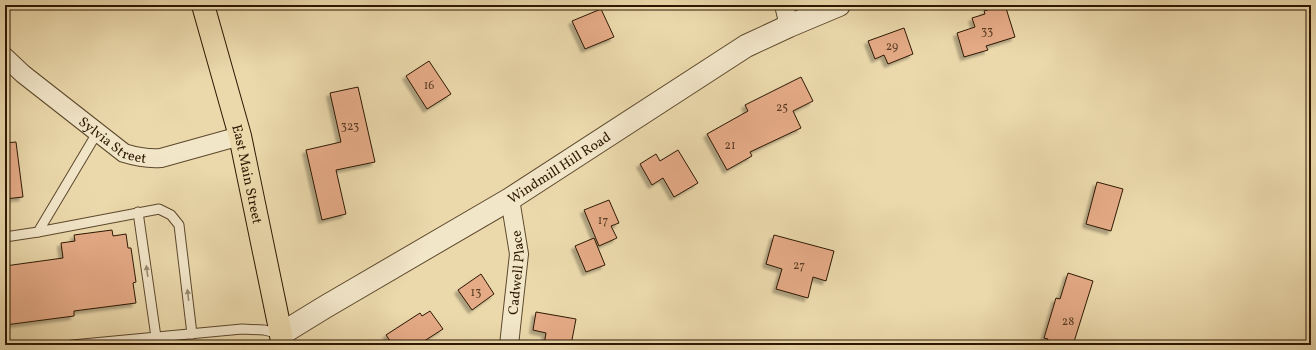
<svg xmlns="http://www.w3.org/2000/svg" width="1316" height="350" viewBox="0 0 1316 350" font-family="Vollkorn,serif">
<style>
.building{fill:#e5ab87;stroke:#2d1802;filter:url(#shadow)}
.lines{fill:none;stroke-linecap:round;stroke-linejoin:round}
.service-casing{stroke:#5c482c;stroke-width:11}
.minor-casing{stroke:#5c482c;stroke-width:20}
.tertiary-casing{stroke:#5c482c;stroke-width:24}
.primary-casing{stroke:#2d1802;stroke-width:24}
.service{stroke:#f2e6c9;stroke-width:9}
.minor{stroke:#f2e6c9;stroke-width:18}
.tertiary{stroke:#f2e6c9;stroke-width:22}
.primary{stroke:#ebd9ac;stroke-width:22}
.oneway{fill:#99896f}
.labels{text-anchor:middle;stroke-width:3.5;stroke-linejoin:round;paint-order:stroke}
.number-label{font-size:12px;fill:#5b3d23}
.street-label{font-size:14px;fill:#2d1802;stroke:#f2e6c9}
</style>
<defs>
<filter id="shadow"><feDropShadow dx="-3.5" dy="3.5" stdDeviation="1" flood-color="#0004"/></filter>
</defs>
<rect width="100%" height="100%" fill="#ebd9ac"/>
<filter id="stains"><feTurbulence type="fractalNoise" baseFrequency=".005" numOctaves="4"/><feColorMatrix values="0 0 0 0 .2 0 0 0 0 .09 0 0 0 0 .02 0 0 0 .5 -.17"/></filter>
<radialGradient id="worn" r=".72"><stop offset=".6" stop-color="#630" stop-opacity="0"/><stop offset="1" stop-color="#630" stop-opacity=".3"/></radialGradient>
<g class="building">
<polygon points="1003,5 1005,5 1015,37 986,46 988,50 964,57 957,33 975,27 972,18 985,14 984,11"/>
<polygon points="601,9 614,37 585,49 572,21"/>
<polygon points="904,28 913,54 888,64 884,55 875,59 868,41"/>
<polygon points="429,61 451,94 427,109 406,76"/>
<polygon points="801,77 813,101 793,111 801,128 750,152 752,156 727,170 707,134 748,111 745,105"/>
<polygon points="358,87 375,162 336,170 346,214 322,220 306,150 341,142 330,93"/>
<polygon points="16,142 23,197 5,199 5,143"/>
<polygon points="678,150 698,183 674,197 663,178 652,185 640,164 656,154 660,161"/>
<polygon points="1097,182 1123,189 1111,231 1086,224"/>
<polygon points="609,200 619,223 611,226 617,238 599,246 584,210"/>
<polygon points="112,230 113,236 126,234 128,248 131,248 136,282 133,283 136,303 74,311 74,316 5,325 5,266 63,258 61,243 75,241 74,235"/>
<polygon points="774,235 834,251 826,281 813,277 808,298 776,289 782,269 766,264"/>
<polygon points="594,238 605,265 586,272 575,246"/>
<polygon points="1068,273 1093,281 1073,345 1046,345 1048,339 1044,338 1056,298 1060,299"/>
<polygon points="481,274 494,294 472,310 458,290"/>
<polygon points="430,311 443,329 418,345 393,345 386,335 420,313 422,316"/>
<polygon points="536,312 576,319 571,345 544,345 546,333 533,330"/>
</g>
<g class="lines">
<g class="service-casing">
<g id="service">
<polyline points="138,212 156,337"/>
<polyline points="38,232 159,209 171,215 179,225 192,334"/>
<polyline points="5,237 38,232 97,133"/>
<polyline points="72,345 242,329 264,330 281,334"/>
</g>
</g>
<g class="minor-casing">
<g id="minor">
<polyline points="784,5 789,26"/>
<path id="s1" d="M5,57L23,74L124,153C137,157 148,159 161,158L240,136"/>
<path id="s2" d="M509,345L519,254L510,199"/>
</g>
</g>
<g class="tertiary-casing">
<g id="tertiary">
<path id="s3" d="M281,334L325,307L510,199L746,46L789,26L839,5"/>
</g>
</g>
<g class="primary-casing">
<g id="primary">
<path id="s4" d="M203,5L240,136L281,334L282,345"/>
</g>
</g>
<use href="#service" class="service"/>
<use href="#minor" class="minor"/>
<use href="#tertiary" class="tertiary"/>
<use href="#primary" class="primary"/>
</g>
<defs><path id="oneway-solid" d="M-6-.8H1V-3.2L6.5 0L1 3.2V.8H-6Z"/></defs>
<g class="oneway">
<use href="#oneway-solid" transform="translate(147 271) rotate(-98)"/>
<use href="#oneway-solid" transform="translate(188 295) rotate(-97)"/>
</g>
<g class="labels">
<g class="number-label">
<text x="987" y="35">33</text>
<text x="892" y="50">29</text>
<text x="429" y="89">16</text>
<text x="782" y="111">25</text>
<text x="350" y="130">323</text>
<text x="730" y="149">21</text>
<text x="603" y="224">17</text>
<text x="799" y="269">27</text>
<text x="476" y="296">13</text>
<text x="1068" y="325">28</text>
</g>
<g class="street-label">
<text dy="5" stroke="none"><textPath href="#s1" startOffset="137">Sylvia Street</textPath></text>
<text dy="5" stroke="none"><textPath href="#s3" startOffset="324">Windmill Hill Road</textPath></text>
<text dy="5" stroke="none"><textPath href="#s4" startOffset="175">East Main Street</textPath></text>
<text dy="5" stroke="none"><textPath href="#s2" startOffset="73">Cadwell Place</textPath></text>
</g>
</g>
<rect width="1316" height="350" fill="none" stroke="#ebd9ac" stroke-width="20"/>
<rect x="6" y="6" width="1304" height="338" fill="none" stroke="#2d1802" stroke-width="2"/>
<rect x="10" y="10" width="1296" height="330" fill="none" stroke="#2d1802"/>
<rect width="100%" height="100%" filter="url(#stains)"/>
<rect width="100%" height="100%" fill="url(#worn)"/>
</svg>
